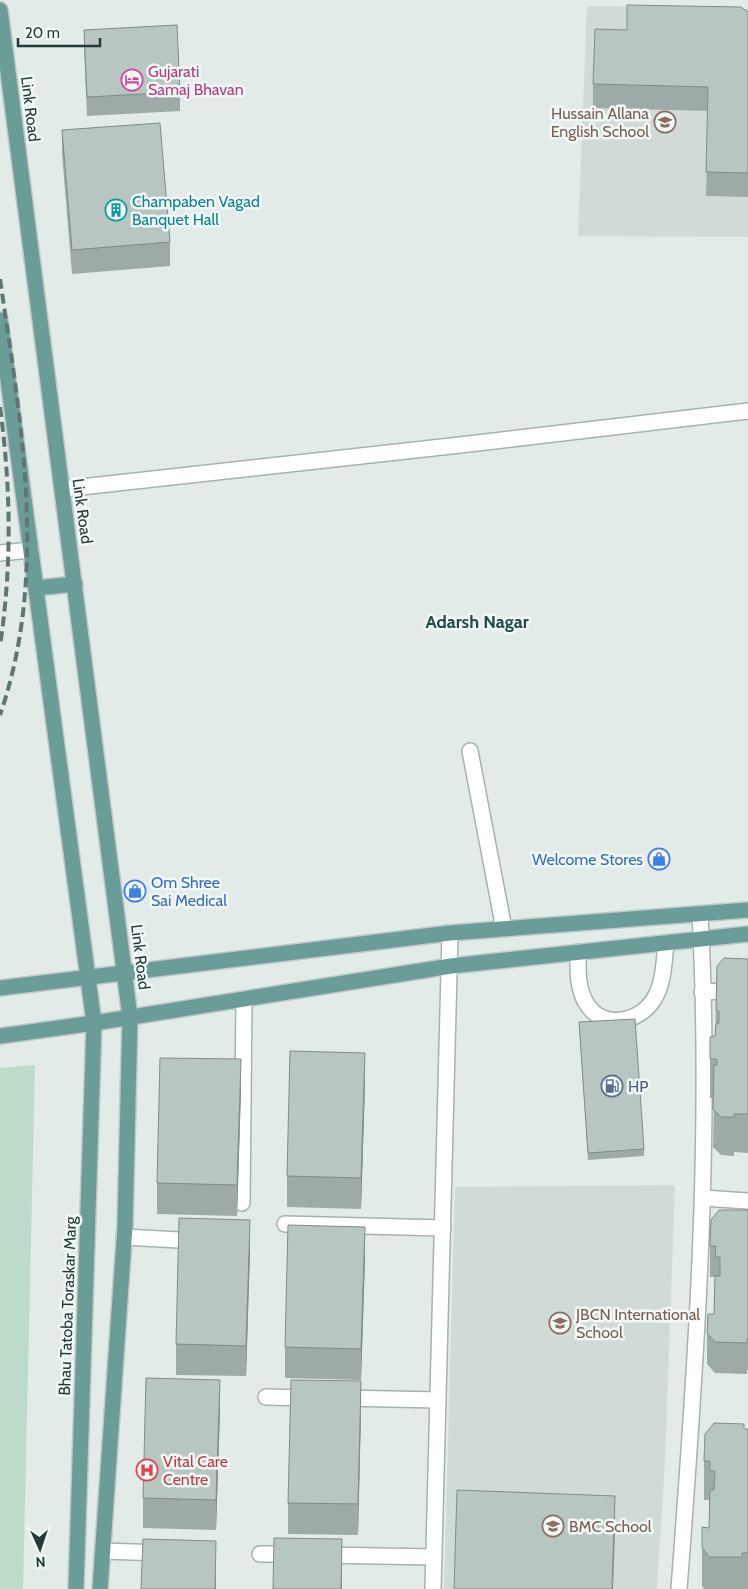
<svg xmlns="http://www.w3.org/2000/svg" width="748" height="1589" viewBox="0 0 748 1589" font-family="Cabin,sans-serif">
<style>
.built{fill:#d0dbd8}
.green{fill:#bcdbc9}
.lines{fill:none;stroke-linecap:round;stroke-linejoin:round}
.minor-casing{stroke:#a5b3b0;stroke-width:18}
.major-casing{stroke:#c1c8c7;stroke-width:18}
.minor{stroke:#fff;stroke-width:15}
.major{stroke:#6a9d98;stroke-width:15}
.rail{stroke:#5e7674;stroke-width:4;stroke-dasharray:10 5;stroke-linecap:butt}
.wall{fill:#9eaaa7}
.shaded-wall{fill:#818b88}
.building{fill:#b8c6c2;stroke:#818b88}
.labels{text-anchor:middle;stroke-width:5;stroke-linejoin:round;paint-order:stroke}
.hotel-label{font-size:16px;fill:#b23c85;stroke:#f2f8f6;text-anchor:start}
.street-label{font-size:16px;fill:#233b38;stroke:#f2f8f6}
.education-label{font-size:16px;fill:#785e54;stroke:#f2f8f6;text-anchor:start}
.culture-label{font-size:16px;fill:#0d838f;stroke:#f2f8f6;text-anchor:start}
.shop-label{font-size:16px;fill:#366cbe;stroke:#f2f8f6;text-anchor:end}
.service-label{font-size:16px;fill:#4e5e75;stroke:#f2f8f6;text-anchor:start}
.health-label{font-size:16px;fill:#be3a42;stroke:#f2f8f6;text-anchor:start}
.neighbourhood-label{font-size:18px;font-weight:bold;fill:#214b48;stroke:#f2f8f6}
</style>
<rect width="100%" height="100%" fill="#e2ebe8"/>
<g class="built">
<polygon points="587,6 748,9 748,237 578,236"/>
<polygon points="675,1185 665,1462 657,1589 444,1589 455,1187"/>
</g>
<polygon class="green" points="35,1065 23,1589 0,1589 0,1068"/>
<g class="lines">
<g class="minor-casing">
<g id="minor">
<polyline points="63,489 460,445 748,411"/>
<polyline points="0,553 31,550"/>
<polyline points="470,751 504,929"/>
<path d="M578,952C578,969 577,986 585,1001C600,1030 639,1024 654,999C664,983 664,961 666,943"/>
<polyline points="702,992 748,990"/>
<polyline points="703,1198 748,1201"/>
<polyline points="242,1203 244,999"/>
<polyline points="285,1224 443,1228"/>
<polyline points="124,1237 197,1241"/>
<polyline points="266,1397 311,1398"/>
<polyline points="342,1398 438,1400"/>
<polyline points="103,1551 162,1553"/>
<polyline points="260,1554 292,1554"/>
<polyline points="323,1555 434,1557"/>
<polyline points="433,1589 450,933"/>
<path d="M679,1589C696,1365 712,1139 700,914"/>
</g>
</g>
<g class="major-casing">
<g id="major">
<polyline points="0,10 130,1017 125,1226 100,1589"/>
<polyline points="0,320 94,1023 76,1589"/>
<polyline points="36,588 75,584"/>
<polyline points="0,988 450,933 748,910"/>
<polyline points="0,1036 94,1023 451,966 748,934"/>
</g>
</g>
<use href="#minor" class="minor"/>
<use href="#major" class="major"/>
<g class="rail">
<path d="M0,279C21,424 49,573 0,715"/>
<path d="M0,407C11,487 12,567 0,646"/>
</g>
</g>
<g class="wall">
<polygon points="748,12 748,197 706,196 708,111 593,108 593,84 627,30"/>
<polygon points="84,30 180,92 180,111 87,116 84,49"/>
<polygon points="62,130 170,242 170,266 72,274 62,154"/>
<polygon points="748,959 748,1153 734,1152 734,1156 721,1155 713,1147 714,1098 710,1098 710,1059 715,1036 717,966"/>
<polygon points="579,1022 644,1149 644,1156 588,1160"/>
<polygon points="365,1084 361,1209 287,1207 287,1176"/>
<polygon points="241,1090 237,1216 157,1214 157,1183"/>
<polygon points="748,1210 748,1370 747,1370 747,1374 715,1373 707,1364 707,1333 714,1314 715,1277 710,1277 710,1246"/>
<polygon points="250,1251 246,1376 176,1375 176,1344"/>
<polygon points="365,1258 361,1380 285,1378 285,1347"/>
<polygon points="220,1410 216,1530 143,1528 143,1498"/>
<polygon points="361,1412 358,1535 288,1534 288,1503"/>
<polygon points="744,1429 748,1429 748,1589 704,1589 702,1586 702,1527 709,1528 709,1500 704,1500 704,1461"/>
</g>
<g class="shaded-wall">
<polygon points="365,1053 365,1084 361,1209 361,1178"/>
<polygon points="241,1059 241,1090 237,1216 237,1185"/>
<polygon points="250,1220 250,1251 246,1376 246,1346"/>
<polygon points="365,1227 365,1258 361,1380 361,1349"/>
<polygon points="220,1380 220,1410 216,1530 216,1500"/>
<polygon points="361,1381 361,1412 358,1535 358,1504"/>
<polygon points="615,1496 615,1532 613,1589 612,1589"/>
<polygon points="342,1539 342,1589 341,1589"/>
<polygon points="216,1541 216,1589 215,1589"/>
</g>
<g class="building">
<polygon points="627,5 741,7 748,12 748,173 706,172 708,87 593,84 595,29 627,30"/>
<polygon points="177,25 180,92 87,97 84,30"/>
<polygon points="160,123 170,242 72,250 62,130"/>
<polygon points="724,958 748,959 748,1114 734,1114 734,1117 721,1117 713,1109 714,1065 717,1065 717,1059 710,1059 710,1037 715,1036 716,1024 719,1023 719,1011 716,1011 717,966"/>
<polygon points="635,1019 644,1149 588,1153 579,1022"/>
<polygon points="290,1051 365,1053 361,1178 287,1176"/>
<polygon points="160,1058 241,1059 237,1185 157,1183"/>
<polygon points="719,1210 748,1210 748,1339 747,1339 747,1343 715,1342 707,1333 708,1314 714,1314 715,1276 720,1276 720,1257 715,1257 716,1246 710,1246 711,1220"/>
<polygon points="179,1218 250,1220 246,1346 176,1344"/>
<polygon points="288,1225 365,1227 361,1349 285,1347"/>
<polygon points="146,1378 220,1380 216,1500 143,1498"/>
<polygon points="291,1380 361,1381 358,1504 288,1503"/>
<polygon points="714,1423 744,1424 744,1429 748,1429 748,1553 742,1553 742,1557 709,1557 702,1547 702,1527 709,1528 710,1490 714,1490 715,1471 710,1471 710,1461 704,1461 705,1434"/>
<polygon points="457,1490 615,1496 612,1589 454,1589"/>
<polygon points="274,1538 342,1539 341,1589 273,1589"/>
<polygon points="143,1539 216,1541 215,1589 141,1589"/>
</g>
<defs>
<g id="hotel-ring" transform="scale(1.125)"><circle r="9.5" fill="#f2f8f6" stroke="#d1479c" stroke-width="1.5"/><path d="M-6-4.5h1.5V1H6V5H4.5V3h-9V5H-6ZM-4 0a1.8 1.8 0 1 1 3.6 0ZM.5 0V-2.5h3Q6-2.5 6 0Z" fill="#d1479c"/></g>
<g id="school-ring" transform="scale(1.125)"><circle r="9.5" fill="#f2f8f6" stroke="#8d6e63" stroke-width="1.5"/><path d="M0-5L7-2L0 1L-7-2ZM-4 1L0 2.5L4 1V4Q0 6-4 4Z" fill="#8d6e63"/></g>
<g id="building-ring" transform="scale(1.125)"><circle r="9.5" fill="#f2f8f6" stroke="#0f9aa8" stroke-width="1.5"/><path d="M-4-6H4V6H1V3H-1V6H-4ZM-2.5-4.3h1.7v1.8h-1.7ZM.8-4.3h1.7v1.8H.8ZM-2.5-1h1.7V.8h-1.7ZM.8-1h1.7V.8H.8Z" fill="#0f9aa8"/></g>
<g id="shop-ring" transform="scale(1.125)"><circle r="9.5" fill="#f2f8f6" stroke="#3f7fe0" stroke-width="1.5"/><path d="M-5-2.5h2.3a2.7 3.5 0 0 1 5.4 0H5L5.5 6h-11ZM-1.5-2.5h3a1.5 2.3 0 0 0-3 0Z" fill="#3f7fe0"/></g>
<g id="fuel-ring" transform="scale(1.125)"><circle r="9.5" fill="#f2f8f6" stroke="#5c6f8a" stroke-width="1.5"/><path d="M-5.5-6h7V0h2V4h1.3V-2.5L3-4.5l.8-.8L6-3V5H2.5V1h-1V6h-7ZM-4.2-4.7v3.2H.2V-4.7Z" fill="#5c6f8a"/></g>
<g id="hospital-ring" transform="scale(1.125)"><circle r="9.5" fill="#f2f8f6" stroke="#e0444e" stroke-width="1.5"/><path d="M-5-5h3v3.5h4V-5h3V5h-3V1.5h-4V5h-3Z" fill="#e0444e"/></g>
</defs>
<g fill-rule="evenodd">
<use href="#hotel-ring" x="132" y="80"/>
<use href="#school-ring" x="665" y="122"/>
<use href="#building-ring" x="116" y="210"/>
<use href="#shop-ring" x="659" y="859"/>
<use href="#shop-ring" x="135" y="891"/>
<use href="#fuel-ring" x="612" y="1086"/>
<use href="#school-ring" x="560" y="1323"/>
<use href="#hospital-ring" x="147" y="1470"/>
<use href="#school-ring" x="553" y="1526"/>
</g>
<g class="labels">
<g class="hotel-label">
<text x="148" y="77">Gujarati<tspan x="148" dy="18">Samaj Bhavan</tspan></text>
</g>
<g class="street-label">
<text transform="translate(31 109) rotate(83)" y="6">Link Road</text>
<text transform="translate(83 511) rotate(82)" y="6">Link Road</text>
<text transform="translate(141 957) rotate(83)" y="6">Link Road</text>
<text transform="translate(67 1306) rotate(-88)" y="6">Bhau Tatoba Toraskar Marg</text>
</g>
<g class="education-label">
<text x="649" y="119" text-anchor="end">Hussain Allana<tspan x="649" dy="18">English School</tspan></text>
<text x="576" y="1320">JBCN International<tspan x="576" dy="18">School</tspan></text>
<text x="569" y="1532">BMC School</text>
</g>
<g class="culture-label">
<text x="132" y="207">Champaben Vagad<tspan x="132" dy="18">Banquet Hall</tspan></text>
</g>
<g class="shop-label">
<text x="643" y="865">Welcome Stores</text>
<text x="151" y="888" text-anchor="start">Om Shree<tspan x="151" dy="18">Sai Medical</tspan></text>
</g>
<g class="service-label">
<text x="628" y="1092">HP</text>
</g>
<g class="health-label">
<text x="163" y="1467">Vital Care<tspan x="163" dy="18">Centre</tspan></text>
</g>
<g class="neighbourhood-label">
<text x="477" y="628">Adarsh Nagar</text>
</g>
</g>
<g transform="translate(40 1549) rotate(177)" stroke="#f2f8f6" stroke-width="4" paint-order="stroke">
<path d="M0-4L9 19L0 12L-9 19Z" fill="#233b38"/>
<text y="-8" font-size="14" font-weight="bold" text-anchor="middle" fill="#233b38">N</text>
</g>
<path d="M18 38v8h82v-8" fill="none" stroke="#233b38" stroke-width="2.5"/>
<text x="25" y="38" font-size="15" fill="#233b38" stroke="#f2f8f6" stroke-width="4" paint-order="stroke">20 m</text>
</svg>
